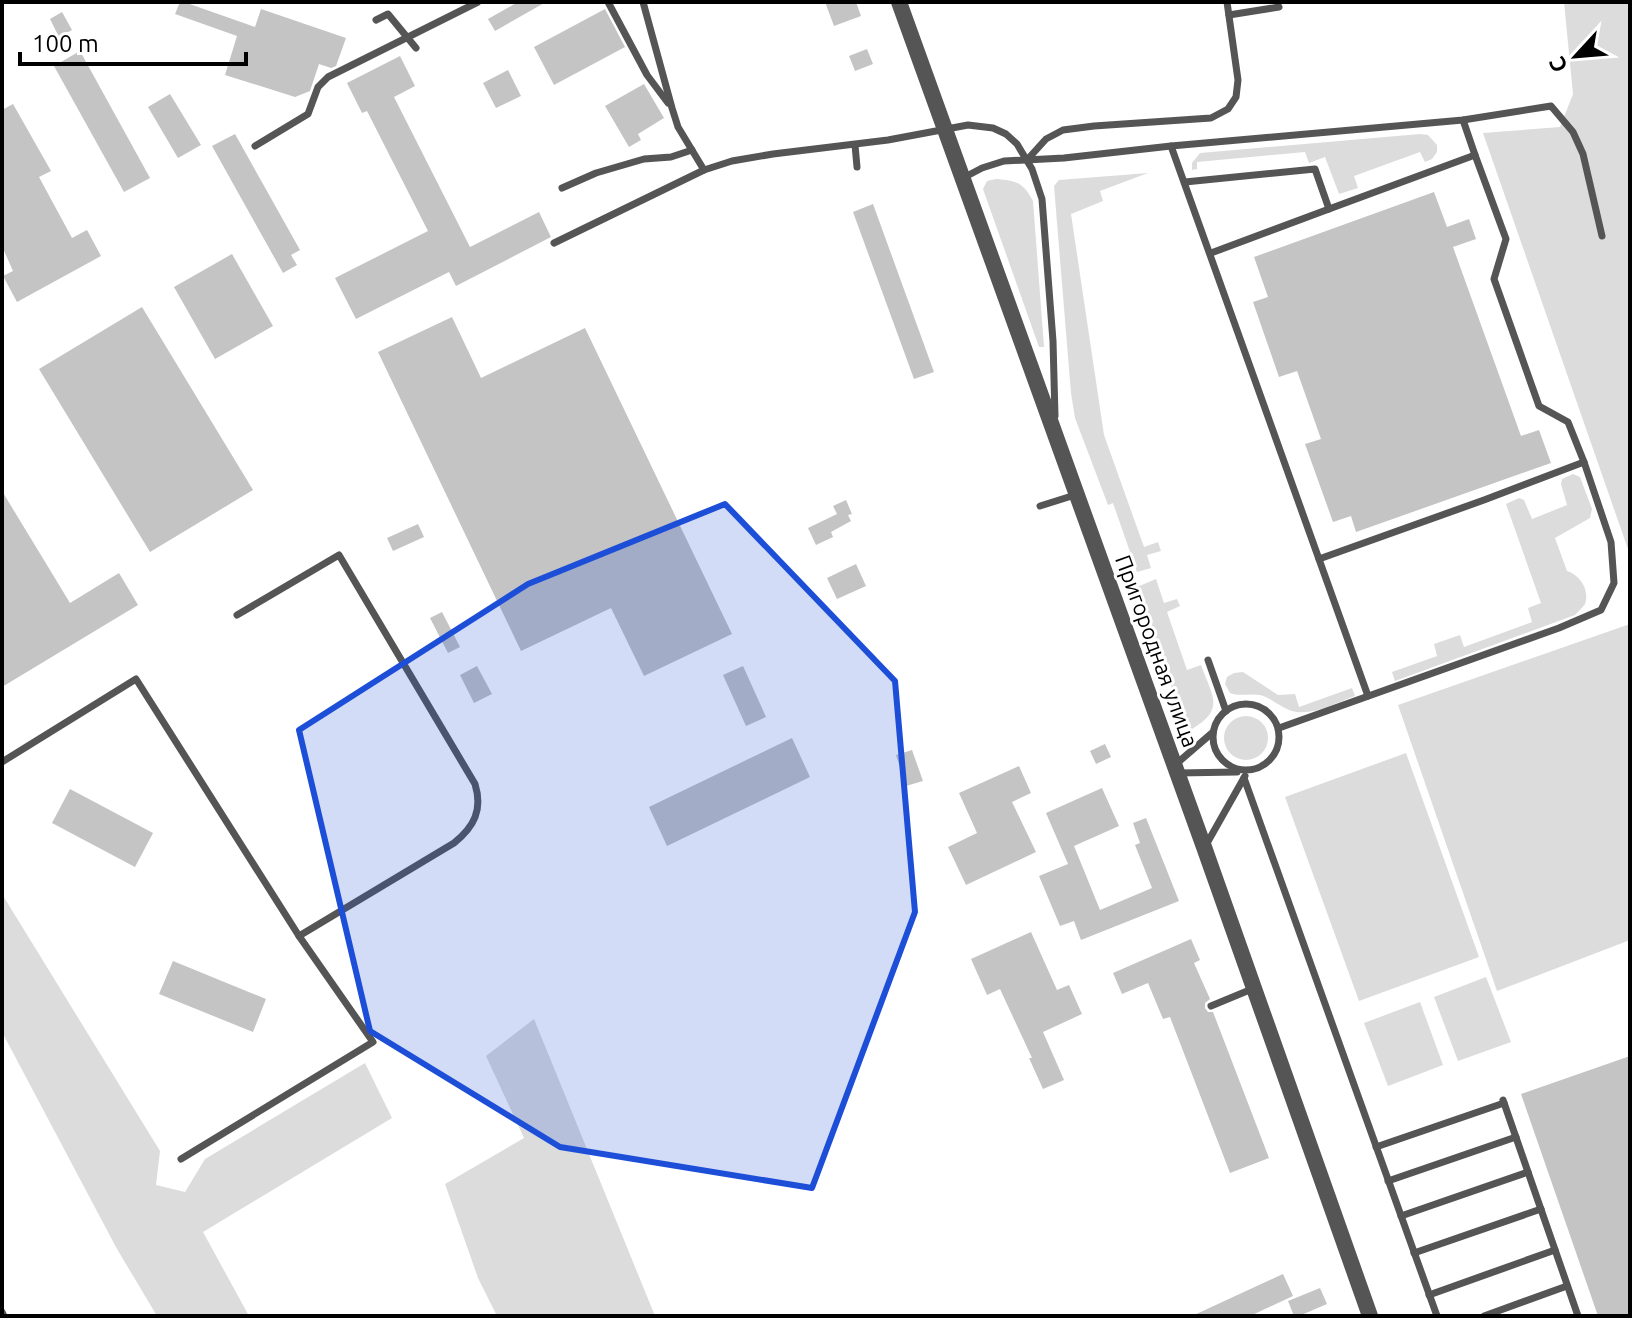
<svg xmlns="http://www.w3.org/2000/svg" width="1632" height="1318" viewBox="0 0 1632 1318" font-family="Ubuntu,sans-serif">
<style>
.green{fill:#dcdcdc}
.building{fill:#c4c4c4}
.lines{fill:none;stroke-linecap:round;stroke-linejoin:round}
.service{stroke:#555;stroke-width:7}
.tertiary{stroke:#555;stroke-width:16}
.marked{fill:#1d4ed8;fill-opacity:0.2;stroke:#1d4ed8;stroke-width:6;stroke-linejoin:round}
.labels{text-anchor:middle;stroke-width:6;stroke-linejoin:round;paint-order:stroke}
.street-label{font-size:22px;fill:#000;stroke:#fff}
</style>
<rect width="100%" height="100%" fill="#fff"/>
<g class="green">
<polygon points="1564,2 1630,2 1630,555 1483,133 1560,127 1573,94"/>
<polygon points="1420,134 1428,135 1437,145 1437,152 1432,159 1425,162 1420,152 1354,176 1358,188 1339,194 1325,157 1309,163 1305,152 1197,162 1197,169 1192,170 1192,163 1200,153"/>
<polygon points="1148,173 1100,191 1103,201 1071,214 1104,435 1144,547 1158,542 1161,551 1147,555 1151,568 1137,572 1113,503 1108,505 1075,418 1071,393 1054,186 1059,180"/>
<path d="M996,179C1017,181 1023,182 1033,201L1044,347H1039L983,189L987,181Z"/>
<path d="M1573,474L1580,477L1592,509L1590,518L1555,538L1567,571C1580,575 1590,590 1585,604C1583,607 1578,612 1575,615L1395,681L1392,672L1437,656L1434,644L1460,635L1464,647L1532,622L1528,608L1541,603L1506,504L1519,498L1524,500L1532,519L1567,505L1561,484L1562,479Z"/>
<path d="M1156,579L1164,603L1177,599L1180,606L1167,612L1187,670L1201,665C1212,696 1226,709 1192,729L1184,724L1137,587Z"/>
<polygon points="1630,624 1630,940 1497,991 1398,705"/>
<path d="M1243,672L1278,695L1295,694L1299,707L1352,688L1355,696C1335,703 1310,718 1289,710C1278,705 1271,698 1260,695C1250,693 1240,697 1230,693L1225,684L1227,677L1234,673Z"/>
<circle cx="1246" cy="738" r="22"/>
<polygon points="1406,753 1479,957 1359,1001 1285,797"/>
<polygon points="2,894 160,1151 156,1185 185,1192 205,1159 365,1063 392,1118 203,1232 249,1316 157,1316 117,1249 2,1032"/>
<polygon points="1486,977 1511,1042 1458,1061 1434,997"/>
<polygon points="1420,1002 1443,1065 1388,1086 1364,1023"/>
<polygon points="534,1019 655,1316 497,1316 478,1278 445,1184 524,1138 486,1056"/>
</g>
<g class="building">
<polygon points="180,2 184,2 255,27 261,9 346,38 336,66 331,68 319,64 310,91 295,97 225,75 237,36 175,14"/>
<polygon points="518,2 546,2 495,31 488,19"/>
<polygon points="825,2 856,2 861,16 834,26"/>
<polygon points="605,9 625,47 554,85 534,47"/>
<polygon points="62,12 72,30 59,37 50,19"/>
<polygon points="867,49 873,64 855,71 849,56"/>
<polygon points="80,51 150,178 124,192 54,66"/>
<polygon points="400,56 415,86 394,97 470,247 539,212 551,237 456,286 449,272 356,319 335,278 428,231 367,111 362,113 347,83"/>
<polygon points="508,70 521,96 496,108 483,83"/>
<polygon points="644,84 664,118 638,134 641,140 629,147 605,106"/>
<polygon points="170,94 201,145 178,158 148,107"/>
<polygon points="13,104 51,171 39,177 72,238 87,230 101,256 17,302 3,276 13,271 2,246 2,110"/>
<polygon points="235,134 300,250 291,255 297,265 283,273 212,146"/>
<polygon points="1434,192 1447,227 1469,219 1476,239 1453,247 1521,436 1539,430 1551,463 1356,532 1351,516 1333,522 1305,444 1321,439 1297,371 1279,377 1253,302 1268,297 1254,257"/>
<polygon points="873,204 934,372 914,379 853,212"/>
<polygon points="232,254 273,326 215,359 174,287"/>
<polygon points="142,307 253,490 150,552 39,369"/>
<polygon points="452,317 481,378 585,328 732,634 644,676 611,608 521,651 378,352"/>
<polygon points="2,491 70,603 119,573 138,605 2,687"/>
<polygon points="846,500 852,514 848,515 851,521 831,532 833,537 816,545 808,528 837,514 833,506"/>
<polygon points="418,524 424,537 393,551 387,538"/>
<polygon points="856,564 866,586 837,599 827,578"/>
<polygon points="442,612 460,647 448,653 430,618"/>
<polygon points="477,666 492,694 474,703 460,675"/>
<polygon points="743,666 766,717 746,726 723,675"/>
<polygon points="792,738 810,777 667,846 649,807"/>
<polygon points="1105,744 1111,757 1096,764 1090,751"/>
<polygon points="912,750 923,781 906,786 896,755"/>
<polygon points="1019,766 1031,793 1012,802 1036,852 966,885 948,847 977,833 959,793"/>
<polygon points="1102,788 1119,826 1074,846 1100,910 1152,888 1135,845 1140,843 1133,823 1146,818 1179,901 1081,940 1074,921 1060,926 1039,876 1068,864 1046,813"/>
<polygon points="70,789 153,833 135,867 52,823"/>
<polygon points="1031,932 1057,990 1069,985 1082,1014 1043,1032 1064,1080 1043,1089 1029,1058 1032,1058 1000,989 987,995 971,959"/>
<polygon points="1191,939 1200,960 1194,963 1210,999 1205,1003 1205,1008 1208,1012 1213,1012 1269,1158 1230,1173 1170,1017 1163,1019 1148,983 1122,994 1113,973"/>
<polygon points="173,961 266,999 253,1032 159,994"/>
<polygon points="1630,1056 1630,1316 1598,1316 1521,1094"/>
<polygon points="1283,1274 1293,1296 1250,1316 1192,1316"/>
<polygon points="1320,1288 1327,1304 1299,1316 1294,1316 1288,1301"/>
</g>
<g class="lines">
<g class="service">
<polyline points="608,2 647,75 668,103"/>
<polyline points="643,2 672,108 678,127 704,170"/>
<polyline points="1229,15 1279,7"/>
<polyline points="376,20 388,14 416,48"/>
<polyline points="1463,120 1475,155"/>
<polyline points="855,145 857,167"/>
<polyline points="255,146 308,114 318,87 328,77 478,2"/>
<polyline points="1171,146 1368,696"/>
<polyline points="1027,160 1046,139 1063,130 1094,126 1211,118 1228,109 1236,97 1238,80 1227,2"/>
<polyline points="963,178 982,168 1004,161 1064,158 1171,146 1463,120 1551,106 1573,132 1583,154 1602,236"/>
<polyline points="1185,182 1315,169 1329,209 1211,253"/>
<polyline points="562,188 596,173 644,159 671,157 692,150"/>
<polyline points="554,243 704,170 732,161 773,154 888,140 968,125 993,128 1006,134 1017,144 1032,169 1042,199 1053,341 1055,416"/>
<polyline points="1040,506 1075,495"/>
<polyline points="1319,559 1484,500 1584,462"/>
<path d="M237,615L339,555L475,784C483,810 474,827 454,843L299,936"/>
<polyline points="1208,660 1226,711"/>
<circle cx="1246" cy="737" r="33"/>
<polyline points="1279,728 1559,628 1601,610 1614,583 1611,542 1584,462 1568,422 1539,406 1494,279 1506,239 1475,155 1329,209"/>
<polyline points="2,762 136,679 299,936 373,1042 181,1159"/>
<polyline points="1175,765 1212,733"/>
<polyline points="1178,773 1237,772"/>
<polyline points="1244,778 1437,1316"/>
<polyline points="1206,845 1245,776"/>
<polyline points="1211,1006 1252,989"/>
<polyline points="1503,1100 1578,1316"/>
<polyline points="1376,1147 1504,1103"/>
<polyline points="1388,1181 1516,1137"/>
<polyline points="1401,1216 1528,1172"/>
<polyline points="1414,1253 1541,1209"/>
<polyline points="1429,1295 1555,1250"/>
<polyline points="2,1312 4,1316"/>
<polyline points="1484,1316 1567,1286"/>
</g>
<polyline class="tertiary" points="899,2 1204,847 1370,1316"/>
</g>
<path class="marked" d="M725,504L895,681L915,912L812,1188L560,1147L370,1031L299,730L528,584Z"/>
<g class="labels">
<g class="street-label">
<text transform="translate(1157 651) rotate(70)" y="8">Пригородная улица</text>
</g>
</g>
<rect width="1632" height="1318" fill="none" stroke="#000000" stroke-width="8"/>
<g transform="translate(1576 56) rotate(244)" stroke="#ffffff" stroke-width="6" paint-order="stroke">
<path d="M0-6L14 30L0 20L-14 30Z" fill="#000000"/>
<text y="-12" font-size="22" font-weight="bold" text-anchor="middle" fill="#000000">С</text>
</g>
<path d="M20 52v12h226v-12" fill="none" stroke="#000000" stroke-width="4"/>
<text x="32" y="52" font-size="24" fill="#000000" stroke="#ffffff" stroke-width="6" paint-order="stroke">100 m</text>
</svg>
